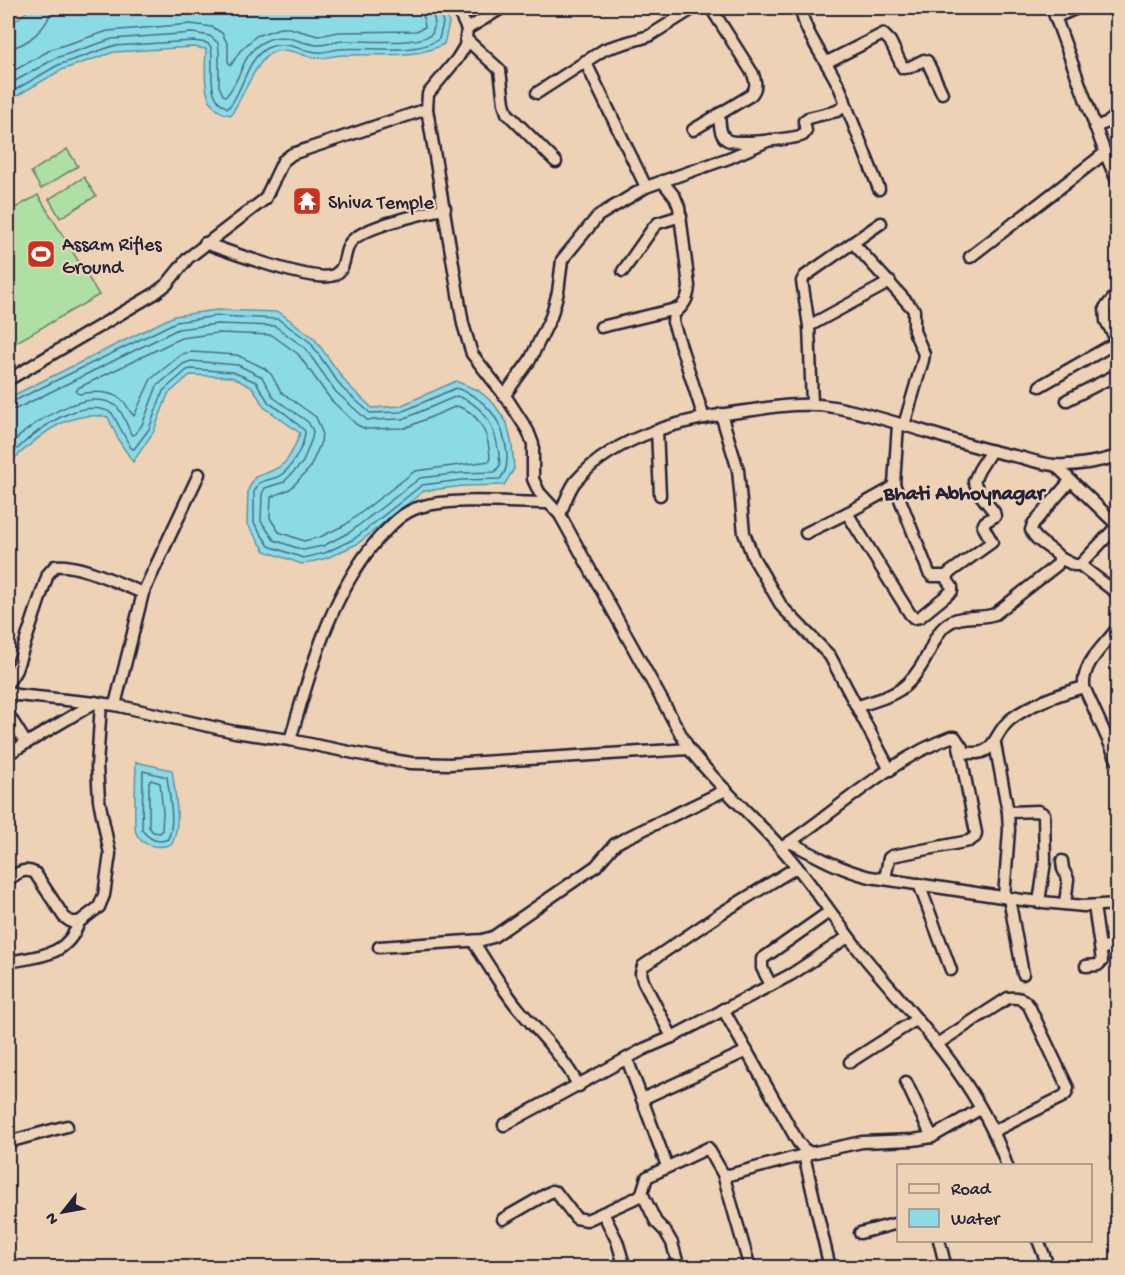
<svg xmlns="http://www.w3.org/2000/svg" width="1125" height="1275" viewBox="0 0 1125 1275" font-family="'Gochi Hand',sans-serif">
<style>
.grass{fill:#ade0a2;stroke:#68816e;stroke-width:1.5}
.water{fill:#8bdbe7;stroke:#6191a2;stroke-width:1.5}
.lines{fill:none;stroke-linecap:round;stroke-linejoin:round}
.shore{stroke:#4c6c80;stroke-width:1.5}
.minor-casing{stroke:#22223b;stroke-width:15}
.minor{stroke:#eed2b5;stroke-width:10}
.labels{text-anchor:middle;stroke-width:5;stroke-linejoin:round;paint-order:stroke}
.poi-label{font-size:20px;fill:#22223b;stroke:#eed2b5;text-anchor:start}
.neighbourhood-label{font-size:21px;font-weight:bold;fill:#22223b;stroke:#eed2b5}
</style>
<rect width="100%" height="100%" fill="#eed2b5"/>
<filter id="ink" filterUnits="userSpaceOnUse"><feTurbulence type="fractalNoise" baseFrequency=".0167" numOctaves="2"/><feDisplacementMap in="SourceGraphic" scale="12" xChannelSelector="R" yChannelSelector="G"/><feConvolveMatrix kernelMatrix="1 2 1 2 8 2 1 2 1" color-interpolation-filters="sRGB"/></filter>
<g filter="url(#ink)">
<g class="grass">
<polygon points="67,149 78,166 41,189 31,172"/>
<polygon points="84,177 96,196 60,218 49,199"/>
<polygon points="38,195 99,295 8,347 8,212"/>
</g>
<g class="water">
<path d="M31,8H444L449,23L444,44C413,60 377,53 343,55C334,55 324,59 316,58C301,56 286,45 271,53C257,60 241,100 231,115C200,111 205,73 206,49L193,47L114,52L61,70L8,101V27Z"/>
<path d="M217,310L279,312L314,338L347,384L372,408L400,406L456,381L479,391L494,404L507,423L512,445L514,469L504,485L463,486L424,491L357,544L327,558L302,564L265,551L247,524L248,490L255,477C285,468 289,462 300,433L264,407L253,388L232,377L190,375L168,394L154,431L133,462L119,441L108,417C69,410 42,433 15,458L8,454V398L174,316Z"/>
<path d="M136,762L172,770C175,794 182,822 172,844C159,849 142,847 136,833C133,825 136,774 136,762Z"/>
</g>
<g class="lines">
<g class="shore">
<path d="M8,48C26,47 50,26 51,8"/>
<polyline points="8,74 52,49 108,31 191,24 212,27 222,33 228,45 228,62 231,65 240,51 256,36 280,28 289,28 318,36 339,32 416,31 425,27 422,8"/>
<path d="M8,85L56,58L112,39L193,33L210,36L218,43L219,50V86L223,95L226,96C242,80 241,52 265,41C285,31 299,44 319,45C326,45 334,42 341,41C363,40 417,46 432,34L435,23L431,8"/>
<path d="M8,94L58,65L113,46L193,41L207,43L211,47C215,67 204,98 228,108C244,91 245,60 267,48C285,39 300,51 317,52C324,53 332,50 339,49C368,46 415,56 439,39L443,23L439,8"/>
<path d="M218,333L272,335L298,354L331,400L357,425L366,429L405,428L457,406C481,413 490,438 490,461L415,471L345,525L320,537L304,541L279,532L270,518L271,497L290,489L310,468L321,442L322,432L316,417L281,392L271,374L264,368L237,355L192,352L182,354L151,379L134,416C129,412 128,405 122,400C112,391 92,391 79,394L76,392L78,388L181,338Z"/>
<path d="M8,402H12L176,322L217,316L278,319L310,342L342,388L370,413L401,412L456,388C487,398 504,422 507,454C507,465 507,471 500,479L462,480L422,485L354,539L325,553L303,558L269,546L254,523V492L259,483C265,480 272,479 278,477C291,470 305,445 305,431L286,414L269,403L256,382L233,372L191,369L187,370L163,391L149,429L134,449L131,448L112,413C80,396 38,429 16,450L8,449"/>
<path d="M8,410L16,409L178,329L217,324L275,326L305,348L336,392L367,420L403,419L457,396C489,407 498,434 500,465L495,472L462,473L420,478L350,532L323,546L303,550L274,540L261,521L262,494L265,488L284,482L303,462L312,438L313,431L308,422L274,398L262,377L238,365L191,361L183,364L157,386L142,425L134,435L131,434C127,426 123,411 115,405C85,387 34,422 14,441L8,442"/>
<path d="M143,771L167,777C169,795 176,822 168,839C157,844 148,838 142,830Z"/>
<polygon points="151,780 160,783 163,812 162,831 160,833 153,832 149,827 149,783"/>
</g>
<g class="minor-casing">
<g id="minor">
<path d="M457,8L467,29L465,46L457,59L428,94L427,109L463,324L472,354L508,400L528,431L533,444V479L539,492L560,515L689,749C717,785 752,815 782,849C814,885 839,927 870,964C922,1025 981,1088 1007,1166"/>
<polyline points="1052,8 1105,153 1118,183"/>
<polyline points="1056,17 1077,8"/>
<polyline points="467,29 502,8"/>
<polyline points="466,39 500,70 504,103 507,113 556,162"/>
<polyline points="585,61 646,187"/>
<polyline points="827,62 883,34 890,41 903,68 910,67 924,60 927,61 942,93"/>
<polyline points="537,93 605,49 649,36 694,8"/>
<polyline points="846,105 879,189"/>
<path d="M719,114C720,123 719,135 727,140C735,145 793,139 803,135L806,131L804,121L808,118L837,111L846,105C838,73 803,36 801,8"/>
<path d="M1095,127C1106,123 1115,121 1118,109"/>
<path d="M693,130L751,95C757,88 756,83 753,74L711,8"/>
<path d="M662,181L675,197L679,207L689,286C688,300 684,305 674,314L673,322L704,418"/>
<path d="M205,243C228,251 315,284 334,275C347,269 343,253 350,243C362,226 424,214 445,208"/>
<polyline points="854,244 914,310 914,331 924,354 923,360 904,425"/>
<polyline points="970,257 1105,153"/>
<polyline points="623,271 653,228 658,223 681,216"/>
<polyline points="1118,293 1105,308 1106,321 1118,343"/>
<polyline points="809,326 890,282"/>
<polyline points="601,327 680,308"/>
<polyline points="8,380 154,294 167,284 188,258 265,199 283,161 292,154 427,109"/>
<polyline points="1040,386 1117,342"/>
<polyline points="504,396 530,360 551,317 558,292 562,260 598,216 646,187 729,158 770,140"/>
<polyline points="1067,400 1118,374"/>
<polyline points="812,404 809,326 802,281 805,276 881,223"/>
<polyline points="721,414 738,470 744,533 753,557 782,607 830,656 890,770"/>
<polyline points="657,431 660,495"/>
<polyline points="1055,465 1118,526"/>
<polyline points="894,484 929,573 932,576 947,576"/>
<polyline points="847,513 910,614 914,618 920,617 952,591 952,587 947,580 949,573 992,542 983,526 985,522 995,516 994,512 979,493 974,481 979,470 991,451"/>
<path d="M560,515C564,504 568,492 575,482C618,432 691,418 753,410C779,406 807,402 834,407C897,419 956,445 1019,457C1030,460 1043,464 1054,465C1075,466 1098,462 1118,456"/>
<polyline points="806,533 847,513 890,489 894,484 898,424"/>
<polyline points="1060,558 1074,565 1080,565 1117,526"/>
<polyline points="1080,565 1118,594"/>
<path d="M1118,627C1105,646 1082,662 1084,687L1118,762"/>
<path d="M8,683L16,670L48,574L55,566C82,564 117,583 143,593"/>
<polyline points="8,692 17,695 115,705 235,732 290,740 374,757 411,763 449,764 689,749"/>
<polyline points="115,705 143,593 199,474"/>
<path d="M858,706C894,695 908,692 927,656C933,645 936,633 946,625C961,613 979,620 995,614L1057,565L1060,558C1052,547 1036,543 1031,530L1033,524L1070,481"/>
<polyline points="8,714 26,743"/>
<path d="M290,740C311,670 329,597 377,540C390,526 402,512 420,507C454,497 511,503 548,503"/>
<polyline points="995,744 1008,812 1009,830 1004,897"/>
<polyline points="8,754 96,702"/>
<polyline points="1008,812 1038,811 1044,814 1045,862 1039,902"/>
<path d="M790,842C816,856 841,870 870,877L1022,900L1084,906L1118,904"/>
<path d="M781,848C835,813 890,759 951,737H955L965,752C997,759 993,732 1011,719C1032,703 1059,694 1084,687"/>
<polyline points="1062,861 1063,869 1068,879 1065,904"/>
<polyline points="885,879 889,858 892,856 969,841 975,837 976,833 959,746"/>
<path d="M8,880C17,874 23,867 35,873L64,917L71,922H79L99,907L104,895L110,854L99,800L97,766L101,703"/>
<polyline points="919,884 951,970"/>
<polyline points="1009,898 1023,974"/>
<path d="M473,941C487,963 501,987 518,1008C541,1035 561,1054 579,1086"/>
<polyline points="379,947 482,940 493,937 596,866 615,844 624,839 726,790"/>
<polyline points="1101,949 1118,944"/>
<path d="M8,962C39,956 67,957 79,922"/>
<polyline points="1086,966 1098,965 1102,961 1094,906"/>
<polyline points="771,985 762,968 762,959 829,912"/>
<polyline points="723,1009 798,1142 804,1149 811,1153 862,1142 913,1140 932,1137 980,1109"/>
<polyline points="672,1037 643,981 641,973 643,966 723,912 797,867"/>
<path d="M937,1044L1008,998C1018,997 1023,998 1029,1006L1068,1088L1066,1094L1062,1097L994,1131"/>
<polyline points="627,1059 667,1166 670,1166 708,1148 723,1174 729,1175 811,1153"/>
<polyline points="850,1062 917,1019"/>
<polyline points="906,1082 932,1137"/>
<polyline points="642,1099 747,1051"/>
<polyline points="504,1125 644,1049 672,1037 792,974 848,937"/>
<polyline points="8,1142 67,1126"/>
<polyline points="804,1155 830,1268"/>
<polyline points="723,1174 750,1268"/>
<polyline points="642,1193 656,1222 665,1231 672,1243 679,1268"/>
<polyline points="603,1213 617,1241 625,1268"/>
<polyline points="503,1219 552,1191 556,1192 576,1218 587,1220 638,1197 642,1193 647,1177 670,1166"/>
<polyline points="860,1233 898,1223"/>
<polyline points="939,1240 946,1268"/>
<polyline points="1038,1240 1049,1268"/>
</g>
</g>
<use href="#minor" class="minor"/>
</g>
</g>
<defs>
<g id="temple-square" transform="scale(1.5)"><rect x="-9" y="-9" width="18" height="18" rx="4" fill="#c8321e" stroke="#eed2b5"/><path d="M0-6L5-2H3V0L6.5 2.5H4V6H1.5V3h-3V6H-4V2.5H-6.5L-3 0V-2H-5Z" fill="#fff"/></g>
<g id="stadium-square" transform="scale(1.5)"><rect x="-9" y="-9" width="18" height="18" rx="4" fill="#c8321e" stroke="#eed2b5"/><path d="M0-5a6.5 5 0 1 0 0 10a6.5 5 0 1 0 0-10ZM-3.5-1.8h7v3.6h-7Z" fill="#fff"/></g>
</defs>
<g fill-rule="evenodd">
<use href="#temple-square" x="307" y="201"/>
<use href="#stadium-square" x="41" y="254"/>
</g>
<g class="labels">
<g class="poi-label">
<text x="328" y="208">Shiva Temple</text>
<text x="62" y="250">Assam Rifles<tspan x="62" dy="23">Ground</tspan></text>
</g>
<g class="neighbourhood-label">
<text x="964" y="499">Bhati Abhoynagar</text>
</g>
</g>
<rect width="1125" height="1275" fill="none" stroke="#eed2b5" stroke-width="30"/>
<rect x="15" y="15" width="1095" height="1245" fill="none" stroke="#22223b" stroke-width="2" filter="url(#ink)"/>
<rect x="897" y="1164" width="195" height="78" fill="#eed2b5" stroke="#9c8c84" stroke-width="1.5"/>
<rect x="909" y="1184" width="30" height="9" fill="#eed2b5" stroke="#9c8c84" stroke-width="1.5"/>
<text x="951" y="1194" font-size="18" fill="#22223b">Road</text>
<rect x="909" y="1209" width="30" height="18" fill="#8bdbe7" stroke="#9c8c84" stroke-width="1.5"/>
<text x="951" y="1224" font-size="18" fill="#22223b">Water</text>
<g transform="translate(63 1212) rotate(239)" stroke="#eed2b5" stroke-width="4.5" paint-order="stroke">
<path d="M0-4.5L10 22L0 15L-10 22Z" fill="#22223b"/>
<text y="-9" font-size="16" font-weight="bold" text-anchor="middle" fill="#22223b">N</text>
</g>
</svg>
